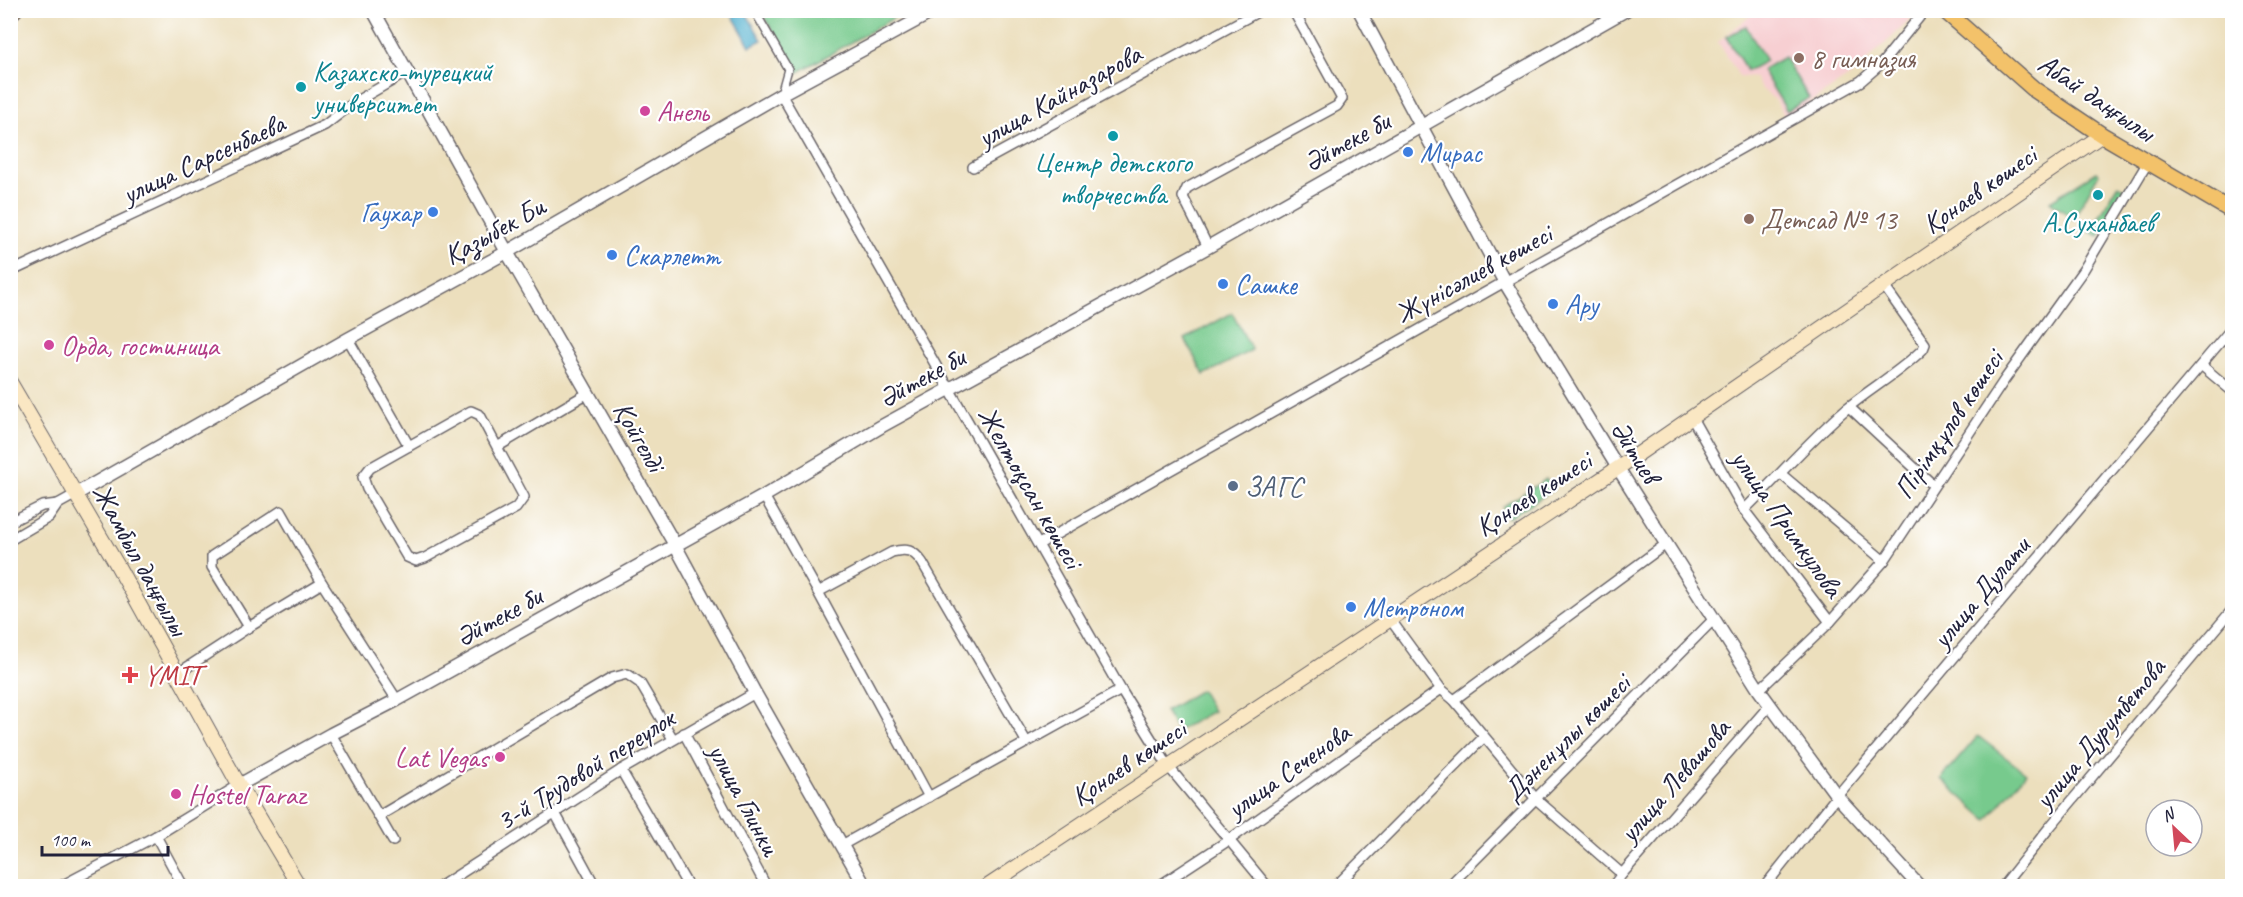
<svg xmlns="http://www.w3.org/2000/svg" width="2243" height="897" viewBox="0 0 2243 897" font-family="Caveat,sans-serif">
<style>
.built{fill:#f7cfd2}
.green{fill:#77ca8d;stroke:#4c7664;stroke-width:1.5}
.water{fill:#4daecc;stroke:#386884;stroke-width:1.5}
.lines{fill:none;stroke-linecap:round;stroke-linejoin:round}
.pedestrian-casing{stroke:#696468;stroke-width:10}
.minor-casing{stroke:#696468;stroke-width:12}
.tertiary-casing{stroke:#696468;stroke-width:15}
.secondary-casing{stroke:#696468;stroke-width:16}
.primary-casing{stroke:#696468;stroke-width:18}
.pedestrian{stroke:#fff;stroke-width:7}
.minor{stroke:#fff;stroke-width:9}
.tertiary{stroke:#fff;stroke-width:12}
.secondary{stroke:#fae7c3;stroke-width:14}
.primary{stroke:#f3c26a;stroke-width:15}
.education-dot{fill:#8d6e63;stroke:#fff;stroke-width:2}
.culture-dot{fill:#0f9aa8;stroke:#fff;stroke-width:2}
.hotel-dot{fill:#d1479c;stroke:#fff;stroke-width:2}
.shop-dot{fill:#3f7fe0;stroke:#fff;stroke-width:2}
.service-dot{fill:#5c6f8a;stroke:#fff;stroke-width:2}
.health-dot{fill:#e0444e;stroke:#fff;stroke-width:2}
.labels{text-anchor:middle;stroke-width:4.5;stroke-linejoin:round;paint-order:stroke}
.education-label{font-size:28px;fill:#785e54;stroke:#fff;text-anchor:start}
.culture-label{font-size:28px;fill:#0d838f;stroke:#fff}
.street-label{font-size:28px;fill:#22223b;stroke:#fff}
.hotel-label{font-size:28px;fill:#b23c85;stroke:#fff;text-anchor:start}
.shop-label{font-size:28px;fill:#366cbe;stroke:#fff;text-anchor:start}
.service-label{font-size:28px;fill:#4e5e75;stroke:#fff;text-anchor:start}
.health-label{font-size:28px;fill:#be3a42;stroke:#fff;text-anchor:start}
</style>
<rect width="100%" height="100%" fill="#fff"/>
<filter id="ink" filterUnits="userSpaceOnUse"><feTurbulence type="fractalNoise" baseFrequency=".0167" numOctaves="2"/><feDisplacementMap in="SourceGraphic" scale="12" xChannelSelector="R" yChannelSelector="G"/><feConvolveMatrix kernelMatrix="1 2 1 2 8 2 1 2 1" color-interpolation-filters="sRGB"/></filter>
<filter id="wash" filterUnits="userSpaceOnUse"><feTurbulence type="fractalNoise" baseFrequency=".008" numOctaves="4" result="noise"/><feDisplacementMap in="SourceGraphic" scale="24" xChannelSelector="R" yChannelSelector="G"/><feGaussianBlur stdDeviation="1.35" result="paint"/><feColorMatrix in="noise" values="0 0 0 0 0 0 0 0 0 0 0 0 0 0 0 0 0 1.4 0 .05"/><feComposite in="paint" operator="in"/></filter>
<g filter="url(#wash)">
<rect width="100%" height="100%" fill="#ecdfbd"/>
<polygon class="built" points="1756,11 1903,11 1911,19 1852,75 1786,118 1774,99 1761,88 1755,78 1739,76 1718,42"/>
<g class="green">
<polygon points="761,11 906,11 797,73"/>
<polygon points="1746,26 1766,61 1747,71 1726,37"/>
<polygon points="1784,57 1809,98 1787,111 1762,70"/>
<polygon points="2096,172 2099,174 2073,219 2050,201"/>
<polygon points="2118,185 2127,191 2099,236 2090,232"/>
<polygon points="1232,313 1252,350 1204,375 1185,339"/>
<polygon points="1546,479 1553,490 1508,518 1502,507"/>
<polygon points="1201,690 1213,711 1177,731 1165,711"/>
<polygon points="1978,736 2026,773 1987,820 1941,779"/>
</g>
<polygon class="water" points="730,11 745,11 762,40 750,46"/>
</g>
<g filter="url(#ink)">
<g class="lines">
<g class="pedestrian-casing">
<polyline id="pedestrian" points="754,10 788,69 781,94"/>
</g>
<g class="minor-casing">
<g id="minor">
<polyline points="781,94 1121,690 1168,766 1267,886"/>
<polyline points="973,167 1261,10"/>
<polyline points="1208,247 1183,197 1187,188 1337,106 1342,99 1293,10"/>
<polyline points="10,272 325,125 355,102 407,72"/>
<polyline points="348,339 409,446"/>
<polyline points="2201,365 2232,391"/>
<polyline points="1849,407 1933,485"/>
<polyline points="1692,418 1744,510 1830,622"/>
<polyline points="497,447 524,497 516,508 425,558 416,561 407,557 367,489 363,477 370,468 471,411 480,415 497,447 588,393"/>
<polyline points="1781,474 1884,561"/>
<polyline points="764,496 818,592 929,797"/>
<path d="M1744,510C1779,476 1810,440 1846,409C1871,388 1900,372 1923,349L1925,344L1884,286"/>
<polyline points="10,522 42,506 58,504 76,494"/>
<polyline points="10,540 49,517 58,504"/>
<polyline points="1039,544 1861,81 1883,62 1925,10"/>
<path d="M818,592L892,552C907,548 913,550 922,562L1026,741"/>
<polyline points="1390,619 1441,689 1454,700 1536,799 1622,874"/>
<polyline points="249,627 212,567 212,556 281,511 322,583 397,700"/>
<polyline points="178,676 186,668 249,627 322,583"/>
<polyline points="1759,690 1830,622 1884,561 2005,379 2084,269 2148,162"/>
<polyline points="1454,700 1666,544"/>
<polyline points="684,733 766,886"/>
<polyline points="331,734 393,841"/>
<polyline points="621,770 688,886"/>
<polyline points="555,813 595,886"/>
<polyline points="379,816 612,678 627,674 640,683 673,739"/>
<polyline points="156,836 183,886"/>
<polyline points="842,845 1121,690"/>
<polyline points="61,886 156,836 239,785"/>
<polyline points="441,886 621,770 755,693"/>
<polyline points="1159,886 1229,840 1441,689"/>
<polyline points="1336,886 1484,737"/>
<polyline points="1449,886 1714,619"/>
<polyline points="1613,886 1622,874 1770,705"/>
<polyline points="1765,886 1837,796 2232,328"/>
<polyline points="2003,886 2049,828 2232,610"/>
</g>
</g>
<g class="tertiary-casing">
<g id="tertiary">
<polyline points="373,10 507,252 675,545 755,693 865,886"/>
<polyline points="1359,10 1504,281 1618,468 1759,690 1837,796 1919,886"/>
<polyline points="76,494 348,339 507,252 781,94 936,10"/>
<polyline points="239,785 331,734 397,700 764,496 882,426 1208,247 1626,10"/>
</g>
</g>
<g class="secondary-casing">
<g id="secondary">
<polyline points="10,382 116,563 239,785 299,886"/>
<polyline points="988,886 1618,468 2102,135"/>
</g>
</g>
<g class="primary-casing">
<g id="primary">
<polyline points="1944,10 2035,90 2102,135 2232,211"/>
<polyline points="10,13 14,10"/>
</g>
</g>
<use href="#pedestrian" class="pedestrian"/>
<use href="#minor" class="minor"/>
<use href="#tertiary" class="tertiary"/>
<use href="#secondary" class="secondary"/>
<use href="#primary" class="primary"/>
</g>
</g>
<g class="education-dot">
<circle cx="1799" cy="58" r="6"/>
<circle cx="1749" cy="219" r="6"/>
</g>
<g class="culture-dot">
<circle cx="301" cy="87" r="6"/>
<circle cx="1113" cy="136" r="6"/>
<circle cx="2098" cy="195" r="6"/>
</g>
<g class="hotel-dot">
<circle cx="645" cy="111" r="6"/>
<circle cx="49" cy="345" r="6"/>
<circle cx="500" cy="757" r="6"/>
<circle cx="176" cy="794" r="6"/>
</g>
<g class="shop-dot">
<circle cx="1408" cy="152" r="6"/>
<circle cx="433" cy="212" r="6"/>
<circle cx="612" cy="255" r="6"/>
<circle cx="1223" cy="284" r="6"/>
<circle cx="1553" cy="304" r="6"/>
<circle cx="1351" cy="607" r="6"/>
</g>
<circle class="service-dot" cx="1233" cy="486" r="6"/>
<path class="health-dot" d="M127 666h6v6h6v6h-6v6h-6v-6h-6v-6h6z"/>
<g class="labels">
<g class="education-label">
<text x="1811" y="68">8 гимназия</text>
<text x="1761" y="229">Детсад № 13</text>
</g>
<g class="culture-label">
<text x="313" y="81" text-anchor="start">Казахско-турецкий<tspan x="313" dy="32">университет</tspan></text>
<text x="1113" y="172">Центр детского<tspan x="1113" dy="32">творчества</tspan></text>
<text x="2098" y="232">А.Суханбаев</text>
</g>
<g class="street-label">
<text transform="translate(1059 95) rotate(-29)" y="10">улица Кайназарова</text>
<text transform="translate(2097 97) rotate(34)" y="10">Абай даңғылы</text>
<text transform="translate(1346 141) rotate(-29)" y="10">Әйтеке би</text>
<text transform="translate(203 158) rotate(-25)" y="10">улица Сарсенбаева</text>
<text transform="translate(1979 189) rotate(-35)" y="10">Қонаев көшесі</text>
<text transform="translate(494 230) rotate(-29)" y="10">Қазыбек Би</text>
<text transform="translate(1473 273) rotate(-29)" y="10">Жүнісәлиев көшесі</text>
<text transform="translate(921 377) rotate(-29)" y="10">Әйтеке би</text>
<text transform="translate(1948 424) rotate(-56)" y="10">Пірімқұлов көшесі</text>
<text transform="translate(640 436) rotate(60)" y="10">Қойгелді</text>
<text transform="translate(1636 451) rotate(58)" y="10">Әйтиев</text>
<text transform="translate(1031 487) rotate(60)" y="10">Желтоқсан көшесі</text>
<text transform="translate(1533 493) rotate(-33)" y="10">Қонаев көшесі</text>
<text transform="translate(1788 523) rotate(55)" y="10">улица Примкулова</text>
<text transform="translate(141 559) rotate(61)" y="10">Жамбыл даңғылы</text>
<text transform="translate(1980 592) rotate(-50)" y="10">улица Дулати</text>
<text transform="translate(498 616) rotate(-29)" y="10">Әйтеке би</text>
<text transform="translate(2099 733) rotate(-50)" y="10">улица Дурумбетова</text>
<text transform="translate(1566 737) rotate(-45)" y="10">Дәненұлы көшесі</text>
<text transform="translate(1128 762) rotate(-34)" y="10">Қонаев көшесі</text>
<text transform="translate(585 769) rotate(-32)" y="10">3-й Трудовой переулок</text>
<text transform="translate(1288 770) rotate(-35)" y="10">улица Сеченова</text>
<text transform="translate(1674 780) rotate(-49)" y="10">улица Левашова</text>
<text transform="translate(745 799) rotate(62)" y="10">улица Глинки</text>
</g>
<g class="hotel-label">
<text x="657" y="121">Анель</text>
<text x="61" y="355">Орда, гостиница</text>
<text x="488" y="767" text-anchor="end">Lat Vegas</text>
<text x="188" y="804">Hostel Taraz</text>
</g>
<g class="shop-label">
<text x="1420" y="162">Мирас</text>
<text x="421" y="222" text-anchor="end">Гаухар</text>
<text x="624" y="265">Скарлетт</text>
<text x="1235" y="294">Сашке</text>
<text x="1565" y="314">Ару</text>
<text x="1363" y="617">Метроном</text>
</g>
<g class="service-label">
<text x="1245" y="496">ЗАГС</text>
</g>
<g class="health-label">
<text x="144" y="685">YMIT</text>
</g>
</g>
<rect width="2243" height="897" fill="none" stroke="#fff" stroke-width="36"/>
<g transform="translate(2174 828) rotate(334)"><circle r="28" fill="#ffffff" stroke="#a7a7b1" stroke-width="1.5"/>
<path d="M0-4.5L10 22L0 15L-10 22Z" fill="#d1495b"/>
<text y="-9" font-size="16" font-weight="bold" text-anchor="middle" fill="#22223b">N</text>
</g>
<path d="M42 846v9h126v-9" fill="none" stroke="#22223b" stroke-width="3"/>
<text x="51" y="846" font-size="18" fill="#22223b" stroke="#ffffff" stroke-width="4.5" paint-order="stroke">100 m</text>
</svg>
